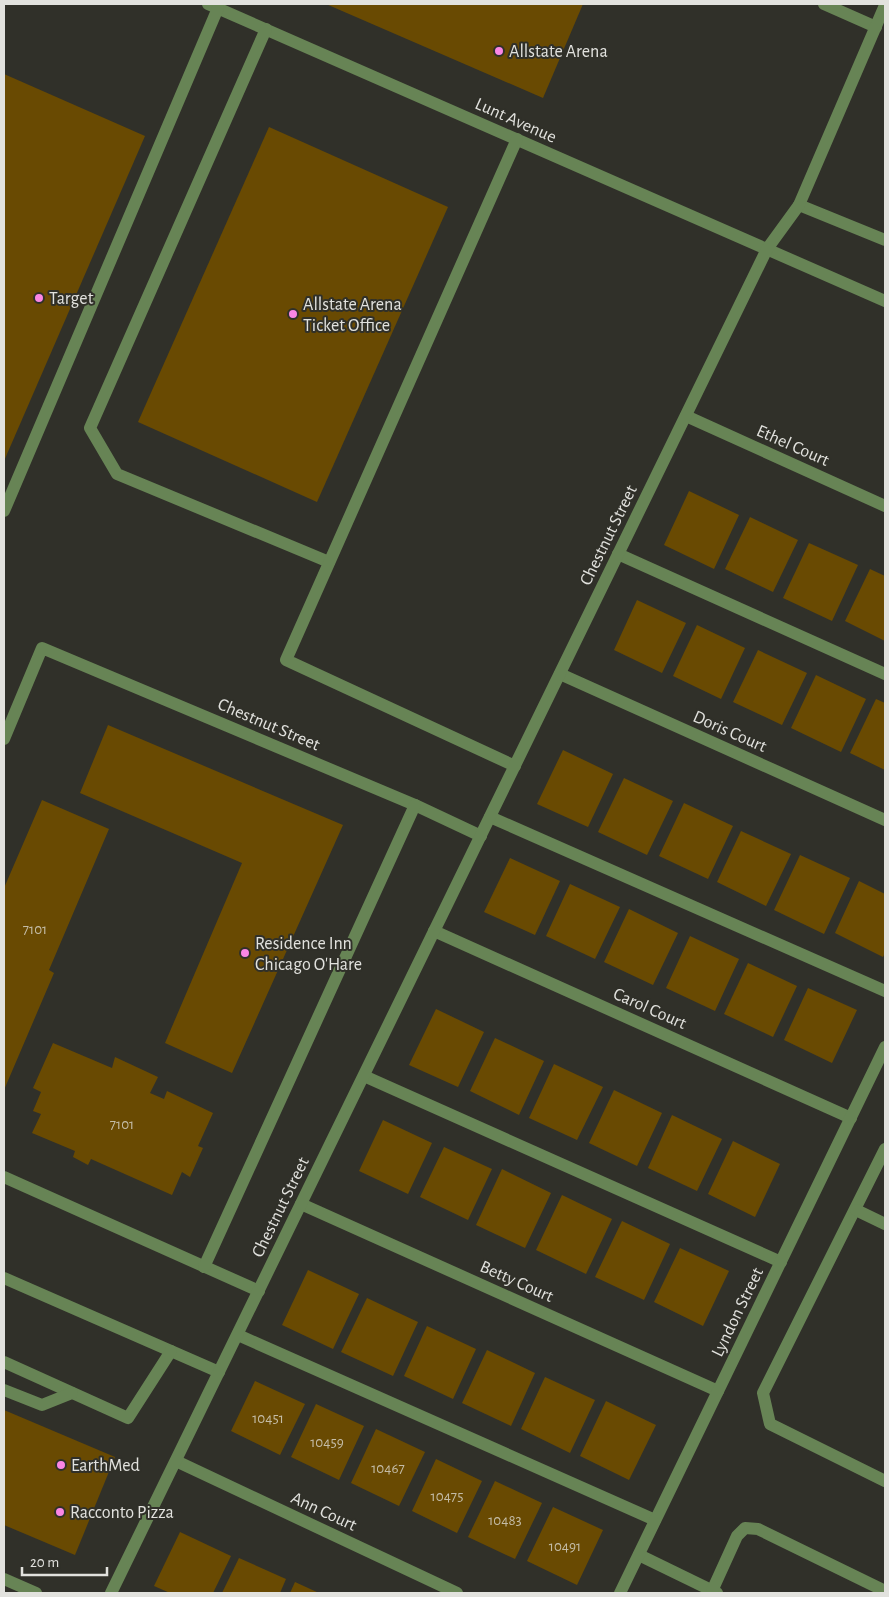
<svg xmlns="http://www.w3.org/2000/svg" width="889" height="1597" viewBox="0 0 889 1597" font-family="'Alegreya Sans',sans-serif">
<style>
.building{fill:#694a02}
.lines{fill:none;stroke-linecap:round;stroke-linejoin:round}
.minor{stroke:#678455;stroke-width:12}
.poi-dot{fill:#fb86e5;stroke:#303029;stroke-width:2}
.labels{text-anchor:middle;stroke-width:4;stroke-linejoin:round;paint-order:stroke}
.number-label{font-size:15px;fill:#c4bca7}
.poi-label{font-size:18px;fill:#e2e2de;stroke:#303029;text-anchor:start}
.street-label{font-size:18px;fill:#e2e2de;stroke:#303029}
</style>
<rect width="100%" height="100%" fill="#303029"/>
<g class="building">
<polygon points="326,4 583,4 543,98"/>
<polygon points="4,74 145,136 4,461"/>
<polygon points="269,127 448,207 317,502 138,422"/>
<polygon points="689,491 739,515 714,569 664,545"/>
<polygon points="750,517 798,540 773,592 725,569"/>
<polygon points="809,543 858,565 832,621 783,598"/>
<polygon points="870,569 885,576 885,641 845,621"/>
<polygon points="637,600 686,623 662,673 614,650"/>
<polygon points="697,625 745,648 721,699 673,676"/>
<polygon points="758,650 807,673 782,725 733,702"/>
<polygon points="816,675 866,699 841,752 791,728"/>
<polygon points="876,699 885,703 885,770 850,753"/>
<polygon points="108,725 343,825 232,1073 165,1043 242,863 80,793"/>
<polygon points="563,750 613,774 588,827 537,804"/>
<polygon points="624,778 673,801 647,855 598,832"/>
<polygon points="42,800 109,829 49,970 54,973 4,1090 4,888"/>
<polygon points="684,803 733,826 708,879 659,856"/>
<polygon points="741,831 791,854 766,906 717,882"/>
<polygon points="800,855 850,878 824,934 774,910"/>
<polygon points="510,858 560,881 535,935 484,912"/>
<polygon points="859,881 885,894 885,953 883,957 835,933"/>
<polygon points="570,884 620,907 595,959 546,936"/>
<polygon points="629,909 678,933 653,985 604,962"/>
<polygon points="690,936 739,959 715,1011 666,988"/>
<polygon points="748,963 797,986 773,1037 724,1014"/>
<polygon points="808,988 857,1010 832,1063 784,1040"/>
<polygon points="436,1009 484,1032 458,1087 409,1065"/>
<polygon points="495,1038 544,1061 519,1115 470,1091"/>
<polygon points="53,1043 112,1068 115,1057 158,1077 150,1093 164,1099 167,1091 213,1113 198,1146 203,1148 190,1177 182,1172 172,1195 91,1159 88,1165 73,1157 75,1151 32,1133 41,1114 33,1111 41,1092 33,1088"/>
<polygon points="554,1064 603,1087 577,1140 529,1118"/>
<polygon points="614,1090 662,1113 637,1166 589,1143"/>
<polygon points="672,1115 722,1139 697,1191 648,1168"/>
<polygon points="383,1120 432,1143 408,1194 359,1171"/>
<polygon points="733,1141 780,1164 755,1217 708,1194"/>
<polygon points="444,1147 492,1169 468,1220 420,1197"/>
<polygon points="502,1169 551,1193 525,1248 476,1225"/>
<polygon points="562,1195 612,1219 586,1274 536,1250"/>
<polygon points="622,1221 670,1244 644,1300 595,1277"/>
<polygon points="680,1248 729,1271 703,1326 654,1302"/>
<polygon points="308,1270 359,1294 333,1349 282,1325"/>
<polygon points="367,1298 418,1322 393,1376 341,1352"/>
<polygon points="427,1326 476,1349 453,1399 404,1376"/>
<polygon points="487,1350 535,1373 511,1426 462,1403"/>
<polygon points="545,1377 595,1400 570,1453 521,1429"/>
<polygon points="255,1381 305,1404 280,1455 231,1431"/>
<polygon points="606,1401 656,1425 629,1480 580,1456"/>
<polygon points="316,1404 364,1426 339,1480 291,1457"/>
<polygon points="4,1410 115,1457 75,1555 4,1525"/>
<polygon points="376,1429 425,1452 399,1506 351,1483"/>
<polygon points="436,1459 482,1481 457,1533 412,1511"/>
<polygon points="495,1481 542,1503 515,1559 468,1537"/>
<polygon points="553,1507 603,1530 577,1585 527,1561"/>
<polygon points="180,1532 231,1556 213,1593 170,1593 154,1586"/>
<polygon points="239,1558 286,1579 280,1593 222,1593"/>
<polygon points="295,1582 319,1593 290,1593"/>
</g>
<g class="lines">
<g class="minor">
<polyline points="208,4 885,301"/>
<polyline points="824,4 876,27"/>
<polyline points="266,29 90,428 117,474 329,562"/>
<polyline points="799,205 885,240"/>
<polyline points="686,416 885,506"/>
<polyline points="4,511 218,8"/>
<polyline points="618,554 885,674"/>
<polyline points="560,674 885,820"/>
<polyline points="4,739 42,648 415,805 481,836"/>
<polyline points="515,766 286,660 517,139"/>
<polyline points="490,817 885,991"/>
<polyline points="434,931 851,1118"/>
<polyline points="364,1076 781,1262"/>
<polyline points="885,1149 763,1393 770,1424 885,1481"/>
<polyline points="4,1177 259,1291"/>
<polyline points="301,1204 718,1391"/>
<polyline points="856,1210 885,1224"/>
<polyline points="204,1267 415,805"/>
<polyline points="4,1278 219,1372"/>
<polyline points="238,1335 655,1520"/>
<polyline points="4,1362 128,1418 171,1351"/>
<polyline points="4,1390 42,1405 72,1393"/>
<polyline points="176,1461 457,1593"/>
<polyline points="639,1555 717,1593"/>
<polyline points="4,1579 36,1593"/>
<polyline points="712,1591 737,1536 745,1528 758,1529 885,1591"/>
<polyline points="111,1593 767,249 799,205 885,5"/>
<polyline points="620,1593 885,1047"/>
</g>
</g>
<g class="poi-dot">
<circle cx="499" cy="51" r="5"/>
<circle cx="39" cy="298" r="5"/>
<circle cx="293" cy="314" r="5"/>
<circle cx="245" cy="953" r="5"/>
<circle cx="61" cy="1465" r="5"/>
<circle cx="60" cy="1512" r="5"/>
</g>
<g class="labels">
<g class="number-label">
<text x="35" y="934">7101</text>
<text x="122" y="1129">7101</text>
<text x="268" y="1423">10451</text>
<text x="327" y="1447">10459</text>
<text x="388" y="1473">10467</text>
<text x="447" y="1501">10475</text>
<text x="505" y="1525">10483</text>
<text x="565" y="1551">10491</text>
</g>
<g class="poi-label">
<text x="509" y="57">Allstate Arena</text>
<text x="49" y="304">Target</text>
<text x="303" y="310">Allstate Arena<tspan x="303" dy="21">Ticket Office</tspan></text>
<text x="255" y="949">Residence Inn<tspan x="255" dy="21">Chicago O'Hare</tspan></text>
<text x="71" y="1471">EarthMed</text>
<text x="70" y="1518">Racconto Pizza</text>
</g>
<g class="street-label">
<text transform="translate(516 120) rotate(24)" y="6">Lunt Avenue</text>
<text transform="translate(793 445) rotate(24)" y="6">Ethel Court</text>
<text transform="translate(608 535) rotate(-64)" y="6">Chestnut Street</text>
<text transform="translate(269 724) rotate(23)" y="6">Chestnut Street</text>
<text transform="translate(730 731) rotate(24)" y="6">Doris Court</text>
<text transform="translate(650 1008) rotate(24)" y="6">Carol Court</text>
<text transform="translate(280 1207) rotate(-64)" y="6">Chestnut Street</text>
<text transform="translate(517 1281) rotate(24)" y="6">Betty Court</text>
<text transform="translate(737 1312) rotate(-64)" y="6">Lyndon Street</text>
<text transform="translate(324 1511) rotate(25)" y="6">Ann Court</text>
</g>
</g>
<rect width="889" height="1597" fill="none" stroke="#e2e2de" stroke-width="10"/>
<path d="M22 1567v8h85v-8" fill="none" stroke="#e2e2de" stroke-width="2.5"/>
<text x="30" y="1567" font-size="15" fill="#e2e2de" stroke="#303029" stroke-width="4" paint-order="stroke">20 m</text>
</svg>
